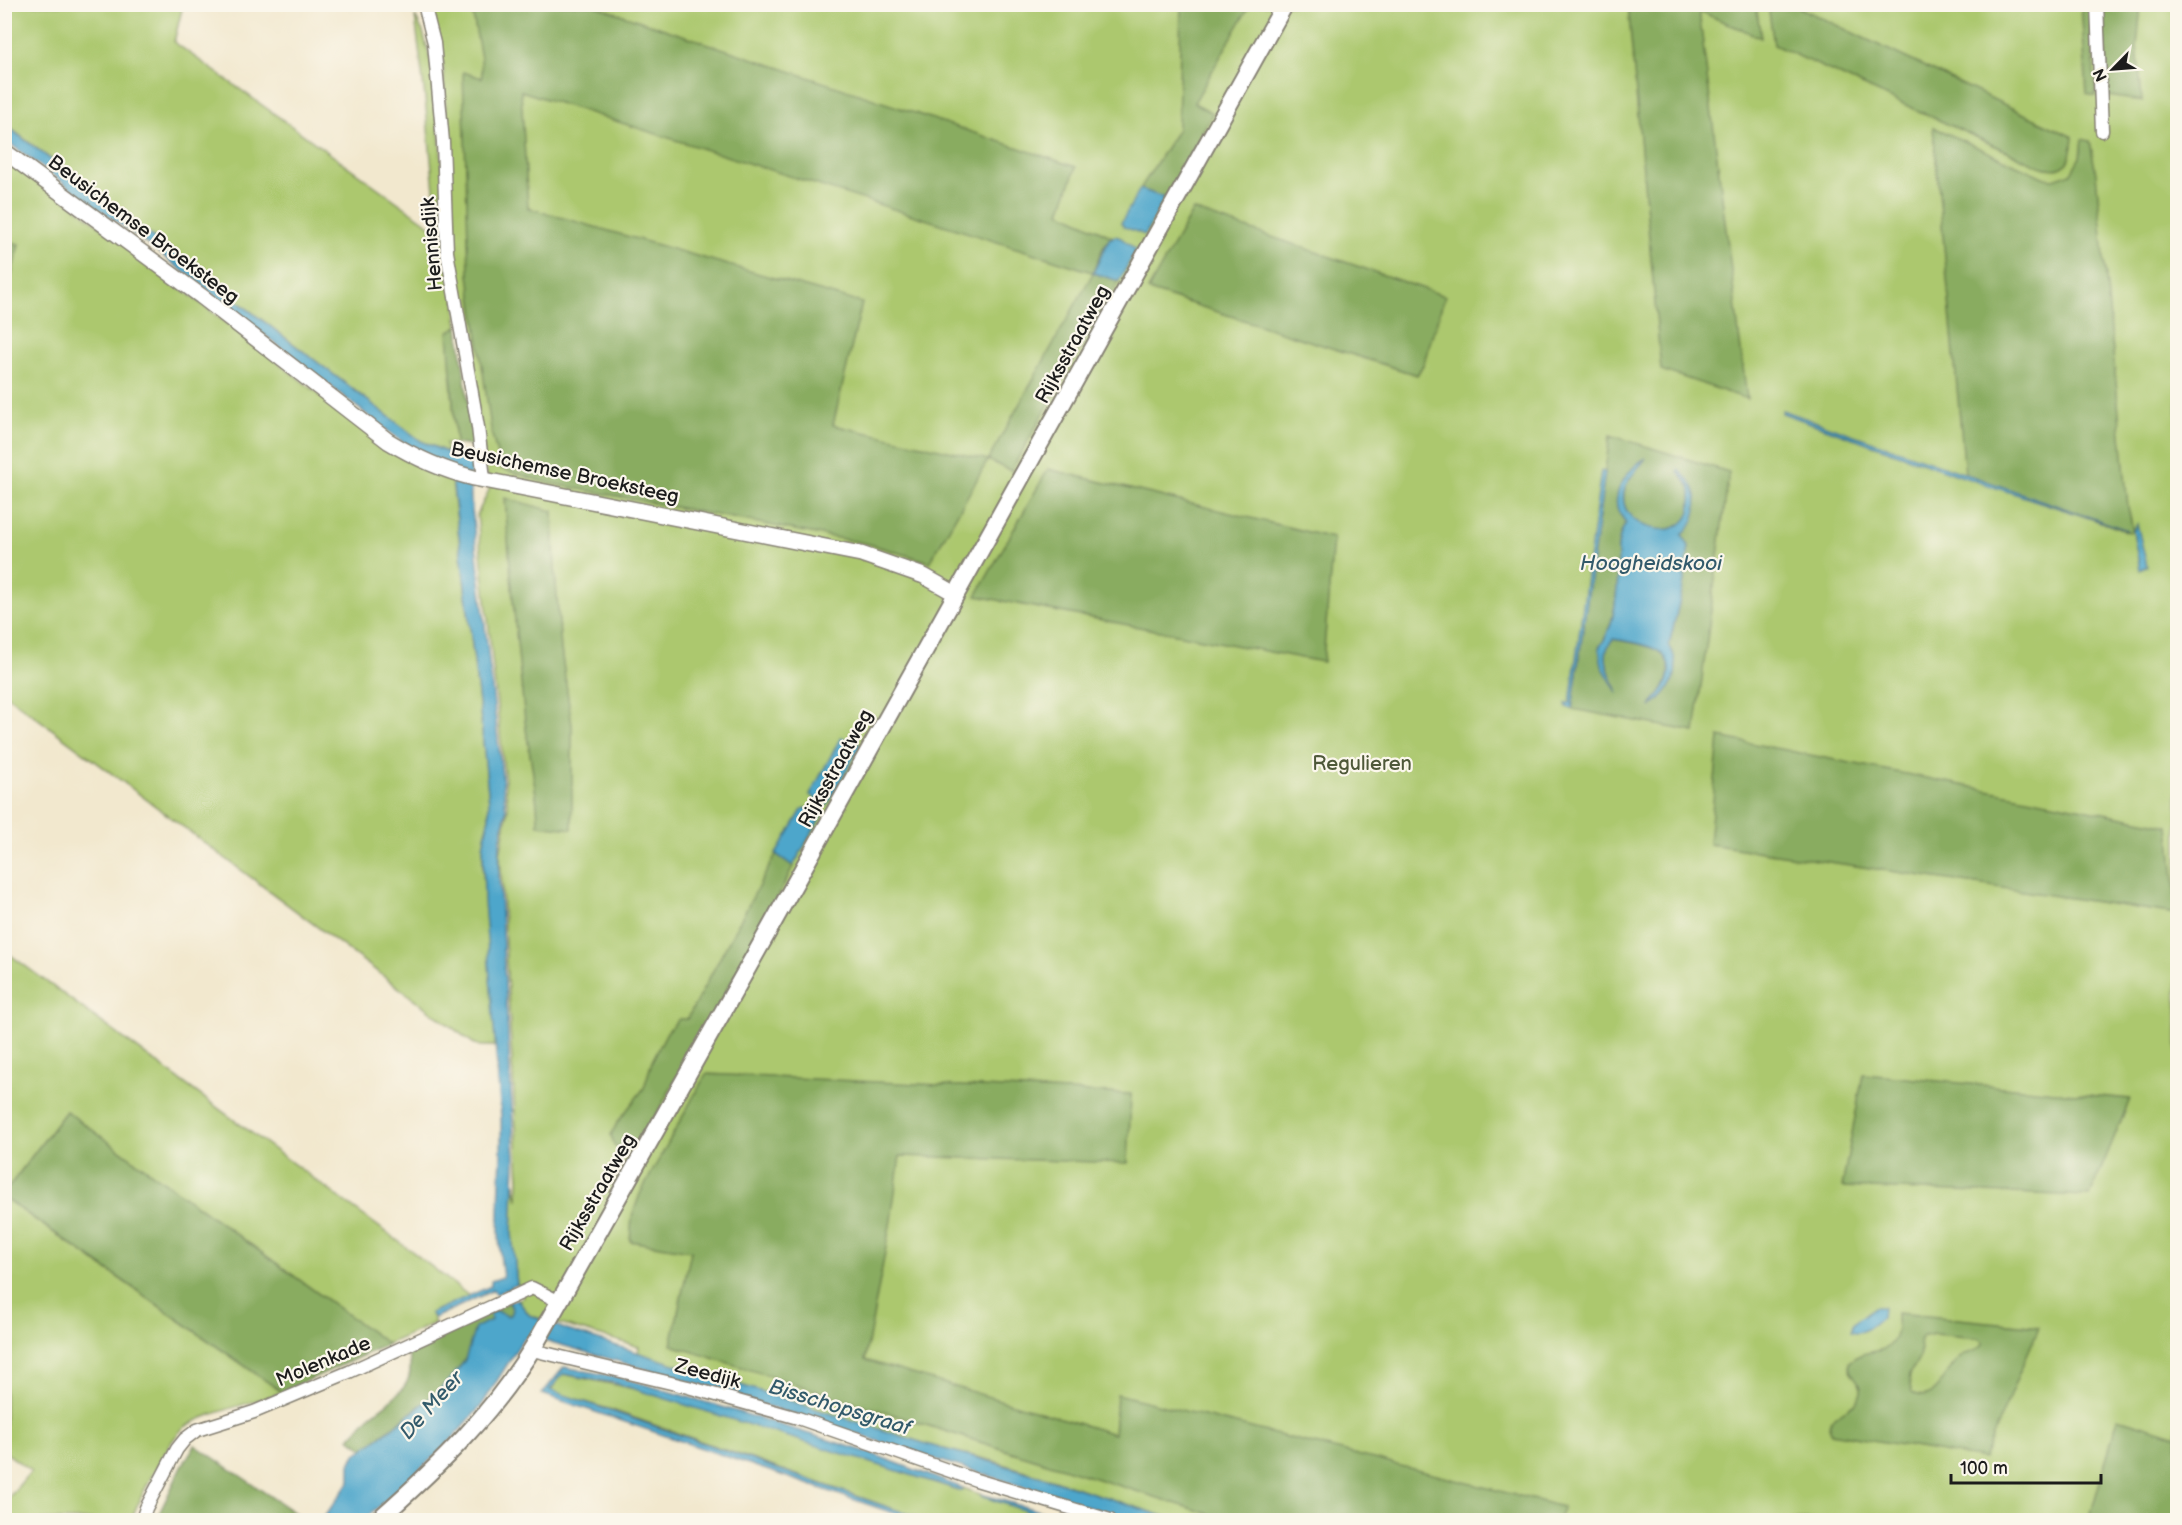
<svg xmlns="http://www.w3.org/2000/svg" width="2182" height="1525" viewBox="0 0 2182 1525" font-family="'Balsamiq Sans',sans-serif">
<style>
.green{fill:#acc86e;stroke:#647245;stroke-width:1.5}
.forest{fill:#89ac61;stroke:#52643e;stroke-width:1.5;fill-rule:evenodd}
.water{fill:#4ea6cb;stroke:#356174;stroke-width:1.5}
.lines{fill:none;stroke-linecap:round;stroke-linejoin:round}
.minor-casing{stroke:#878275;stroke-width:15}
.tertiary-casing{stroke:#878275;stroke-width:18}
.secondary-casing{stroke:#878275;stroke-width:20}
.minor{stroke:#fff;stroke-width:12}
.tertiary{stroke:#fff;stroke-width:15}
.secondary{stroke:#fff;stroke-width:16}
.labels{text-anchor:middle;stroke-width:4.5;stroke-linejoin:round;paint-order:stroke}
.street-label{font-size:20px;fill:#1c1c1c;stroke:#fbf7ec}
.park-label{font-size:20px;fill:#4e5839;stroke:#fbf7ec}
.water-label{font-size:21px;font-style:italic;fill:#325a6b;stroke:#fbf7ec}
</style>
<rect width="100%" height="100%" fill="#fbf7ec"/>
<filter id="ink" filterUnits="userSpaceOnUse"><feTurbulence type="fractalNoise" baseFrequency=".0167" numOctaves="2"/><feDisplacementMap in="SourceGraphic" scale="12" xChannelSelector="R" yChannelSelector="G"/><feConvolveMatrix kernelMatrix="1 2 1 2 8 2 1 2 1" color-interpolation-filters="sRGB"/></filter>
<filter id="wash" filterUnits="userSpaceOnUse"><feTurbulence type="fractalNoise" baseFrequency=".008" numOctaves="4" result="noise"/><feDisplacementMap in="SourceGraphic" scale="24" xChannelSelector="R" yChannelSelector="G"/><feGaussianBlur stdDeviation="1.35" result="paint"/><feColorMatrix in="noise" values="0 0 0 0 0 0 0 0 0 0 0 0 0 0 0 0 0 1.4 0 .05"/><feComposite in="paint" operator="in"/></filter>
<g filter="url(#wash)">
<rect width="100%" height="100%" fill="#f2e8ce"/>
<g class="green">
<polygon points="4,5 183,5 174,42 438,231 425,98 415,16 423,32 433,69 458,326 451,378 456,444 446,443 447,452 421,441 5,124"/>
<polygon points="429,5 2177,5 2177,1520 1175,1520 1054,1480 994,1461 936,1447 638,1353 639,1347 557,1323 543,1316 541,1319 529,1315 517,1299 523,1298 520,1286 517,1285 512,1233 514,1181 518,1200 519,1180 500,855 508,809 477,515 489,490 454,254 443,62"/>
<polygon points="5,153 401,457 430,473 452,481 480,711 489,802 489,817 483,847 483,871 496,1046 480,1046 473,1043 5,694 4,302 18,244 7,241 5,252"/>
<polygon points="5,951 413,1252 469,1296 431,1313 435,1323 388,1344 66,1111 5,1192"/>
<path d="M4,1198L282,1392C254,1403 208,1412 185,1427C168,1439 139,1500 131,1520H5V1502L31,1471L5,1452Z"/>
<polygon points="563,1374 644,1391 962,1491 963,1488 1053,1520 925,1520 612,1410 550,1391"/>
</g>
<g class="forest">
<path d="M471,5H593L1076,167L1060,212L1113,237C1102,243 1098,261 1093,272L1119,281L1011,471L988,460L930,562L869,544L548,483L501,469L492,435L469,275L463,72L482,78L481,58ZM521,91L1092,272L1093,273L988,460L833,425L862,303L528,208Z"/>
<polygon points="1181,5 1250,5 1194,103 1213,113 1165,198 1140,189 1178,129"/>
<polygon points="1628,5 1756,5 1761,38 1699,11 1747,399 1661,370"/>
<path d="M1768,5H1794L2073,137C2071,163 2066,176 2037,165L1774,45Z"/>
<polygon points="2081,5 2093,5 2091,34 2096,96 2087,94"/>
<polygon points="2104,5 2141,5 2137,46 2142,101 2109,96 2104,34"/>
<polygon points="1933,127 2045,178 2054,179 2071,173 2080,157 2082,139 2090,141 2096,174 2128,507 2133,531 2129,532 1965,474"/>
<polygon points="1193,210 1445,296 1423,365 1417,375 1148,290"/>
<polygon points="7,241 19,244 5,302 4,252"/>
<polygon points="458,326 474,446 456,444 448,332"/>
<path d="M1610,435L1729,472L1695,732L1572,709ZM1642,460C1636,469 1628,478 1625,488C1612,531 1688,547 1691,506C1691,500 1692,493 1690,487C1687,482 1682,477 1678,472L1696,495L1682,535L1689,546L1683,587L1669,645C1684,671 1672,689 1651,707C1654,699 1662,692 1666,683C1680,645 1639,645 1613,639C1597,655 1611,674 1617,691L1599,648C1614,627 1616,602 1618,577C1619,555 1614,544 1626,523C1624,519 1620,515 1618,511C1612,491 1628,472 1642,460Z"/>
<polygon points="1048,469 1333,538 1323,662 976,596"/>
<path d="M505,498L553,511L555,570L561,649L572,725V829L538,825C538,790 529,756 525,721C517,647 510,572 505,498Z"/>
<polygon points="1719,737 2169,826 2177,914 1709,844"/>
<polygon points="776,854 793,866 770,914 637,1148 615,1147 611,1135 617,1123 644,1088 652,1061 667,1032 679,1019 687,1019"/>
<polygon points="706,1074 1131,1094 1128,1163 900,1156 891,1220 865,1360 1114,1434 1117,1394 1563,1507 1559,1520 1228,1520 671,1345 691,1251 630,1241 632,1216 640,1194"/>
<polygon points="1863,1074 2130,1099 2090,1196 1842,1187"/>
<polygon points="66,1111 388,1344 282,1392 5,1198 5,1192"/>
<path d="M509,1302L513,1311L512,1314L508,1316L490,1314L491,1320L469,1349L465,1360L454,1375L436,1393L364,1449L349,1438C356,1431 362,1424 369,1417C392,1398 420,1386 407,1351Z"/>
<path d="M1897,1313L2039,1327L1983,1459L1831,1433C1825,1412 1850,1412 1858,1399C1869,1383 1847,1377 1849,1362C1870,1342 1900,1365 1897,1313ZM1934,1334L1978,1338L1982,1341L1983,1344C1979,1352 1967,1352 1960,1358C1945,1369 1935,1408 1912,1392C1903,1368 1920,1367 1921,1352C1921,1346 1919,1343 1921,1337Z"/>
<polygon points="2118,1418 2177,1436 2177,1520 2089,1520"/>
<polygon points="195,1445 305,1520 156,1520 182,1466"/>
</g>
<g class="water">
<path d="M4,124L421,441L446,452L476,455L479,471L470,472L471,501L506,811L500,843L499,875L515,1161L512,1233L517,1285L511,1287L513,1293L509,1294L507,1289L496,1294L493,1290L434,1318L430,1313L491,1286V1281L503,1277C494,1224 503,1171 501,1118L484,901L483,847L489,817V802L480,711L451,469L401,441L163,256L5,140Z"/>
<polygon points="1140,189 1165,198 1145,235 1124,227 1121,223"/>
<polygon points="1115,236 1121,238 1136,250 1119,281 1093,273 1109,239"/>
<polygon points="1782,410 2127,530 1972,480 1782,413"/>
<path d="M1646,458C1640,467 1629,476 1625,488C1612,530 1687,547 1691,506C1691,500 1692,492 1690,487C1687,482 1682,477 1678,472V469C1684,475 1691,482 1694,489C1700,503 1695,526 1682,535L1689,546L1683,587L1669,645C1684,672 1672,689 1651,707C1654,700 1662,692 1666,684C1681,646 1639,644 1613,639C1598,655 1611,676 1618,694L1602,666L1599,648C1614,627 1616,603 1618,577C1619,555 1614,544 1626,523C1624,519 1620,515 1618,511C1611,491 1630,467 1646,458Z"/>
<polygon points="1601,471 1605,472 1572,709 1566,707 1566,703 1570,703"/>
<polygon points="2137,524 2147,566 2140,570 2133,531"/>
<polygon points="841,737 861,745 827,806 810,795"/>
<polygon points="805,808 822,815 793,866 776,854 802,810"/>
<path d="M517,1299L529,1315L567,1330L936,1447C1017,1467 1096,1494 1175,1520H1130L680,1379L530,1336L523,1339L482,1405L445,1447L364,1520H322L350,1481V1464L355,1455L398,1424L436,1393L454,1375L465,1360L475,1328L491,1320L490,1313L496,1311L508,1316L511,1315L513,1310L509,1302Z"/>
<path d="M1874,1307H1883L1882,1317C1874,1325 1863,1335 1851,1331L1853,1324Z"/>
<polygon points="564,1367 623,1378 736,1411 870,1453 963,1488 962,1491 615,1383 563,1374 550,1390 925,1520 914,1520 542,1394"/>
<polygon points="981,1494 1070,1520 1053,1520 981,1496"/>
</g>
</g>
<g filter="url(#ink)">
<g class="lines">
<g class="minor-casing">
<g id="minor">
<polyline points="424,4 434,43 443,142 447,252 478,427 484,479"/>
<polyline points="2097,4 2102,131"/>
<polyline points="532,1350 688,1387 798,1418 976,1480 1110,1520"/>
<polyline points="142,1520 146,1508 177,1449 185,1439 197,1430 254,1412 349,1372 532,1288 558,1301"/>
</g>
</g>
<g class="tertiary-casing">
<path id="tertiary" d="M4,151L201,296L388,441C416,458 442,470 474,478L861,554L924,576L956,594"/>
</g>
<g class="secondary-casing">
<path id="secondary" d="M378,1520C441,1464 493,1414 537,1341L765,937L1285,4"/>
</g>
<use href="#minor" class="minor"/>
<use href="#tertiary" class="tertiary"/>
<use href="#secondary" class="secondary"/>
</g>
</g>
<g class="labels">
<g class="street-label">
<text transform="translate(144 229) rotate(37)" y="7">Beusichemse Broeksteeg</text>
<text transform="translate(431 244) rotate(-95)" y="7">Hennisdijk</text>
<text transform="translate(1072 344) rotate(-61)" y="7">Rijksstraatweg</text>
<text transform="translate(565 472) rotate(12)" y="7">Beusichemse Broeksteeg</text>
<text transform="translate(835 768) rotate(-61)" y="7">Rijksstraatweg</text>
<text transform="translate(597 1192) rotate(-60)" y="7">Rijksstraatweg</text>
<text transform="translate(323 1361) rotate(-23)" y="7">Molenkade</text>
<text transform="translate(708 1373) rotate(15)" y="7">Zeedijk</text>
</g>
<g class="park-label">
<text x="1362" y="770">Regulieren</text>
</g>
<g class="water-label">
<text x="1651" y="570">Hoogheidskooi</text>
<text transform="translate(431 1405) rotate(-48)" y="7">De Meer</text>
<text transform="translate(840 1407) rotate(17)" y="7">Bisschopsgraaf</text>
</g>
</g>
<rect width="2182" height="1525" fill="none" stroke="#fbf7ec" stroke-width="24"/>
<g transform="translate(2113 69) rotate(245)" stroke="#fbf7ec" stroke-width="4.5" paint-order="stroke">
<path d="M0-4.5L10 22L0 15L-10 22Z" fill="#1c1c1c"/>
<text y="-9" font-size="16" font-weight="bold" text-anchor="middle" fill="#1c1c1c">N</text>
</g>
<path d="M1951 1474v9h150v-9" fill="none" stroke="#1c1c1c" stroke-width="3"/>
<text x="1960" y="1474" font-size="18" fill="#1c1c1c" stroke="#fbf7ec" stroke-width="4.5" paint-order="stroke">100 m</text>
</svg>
